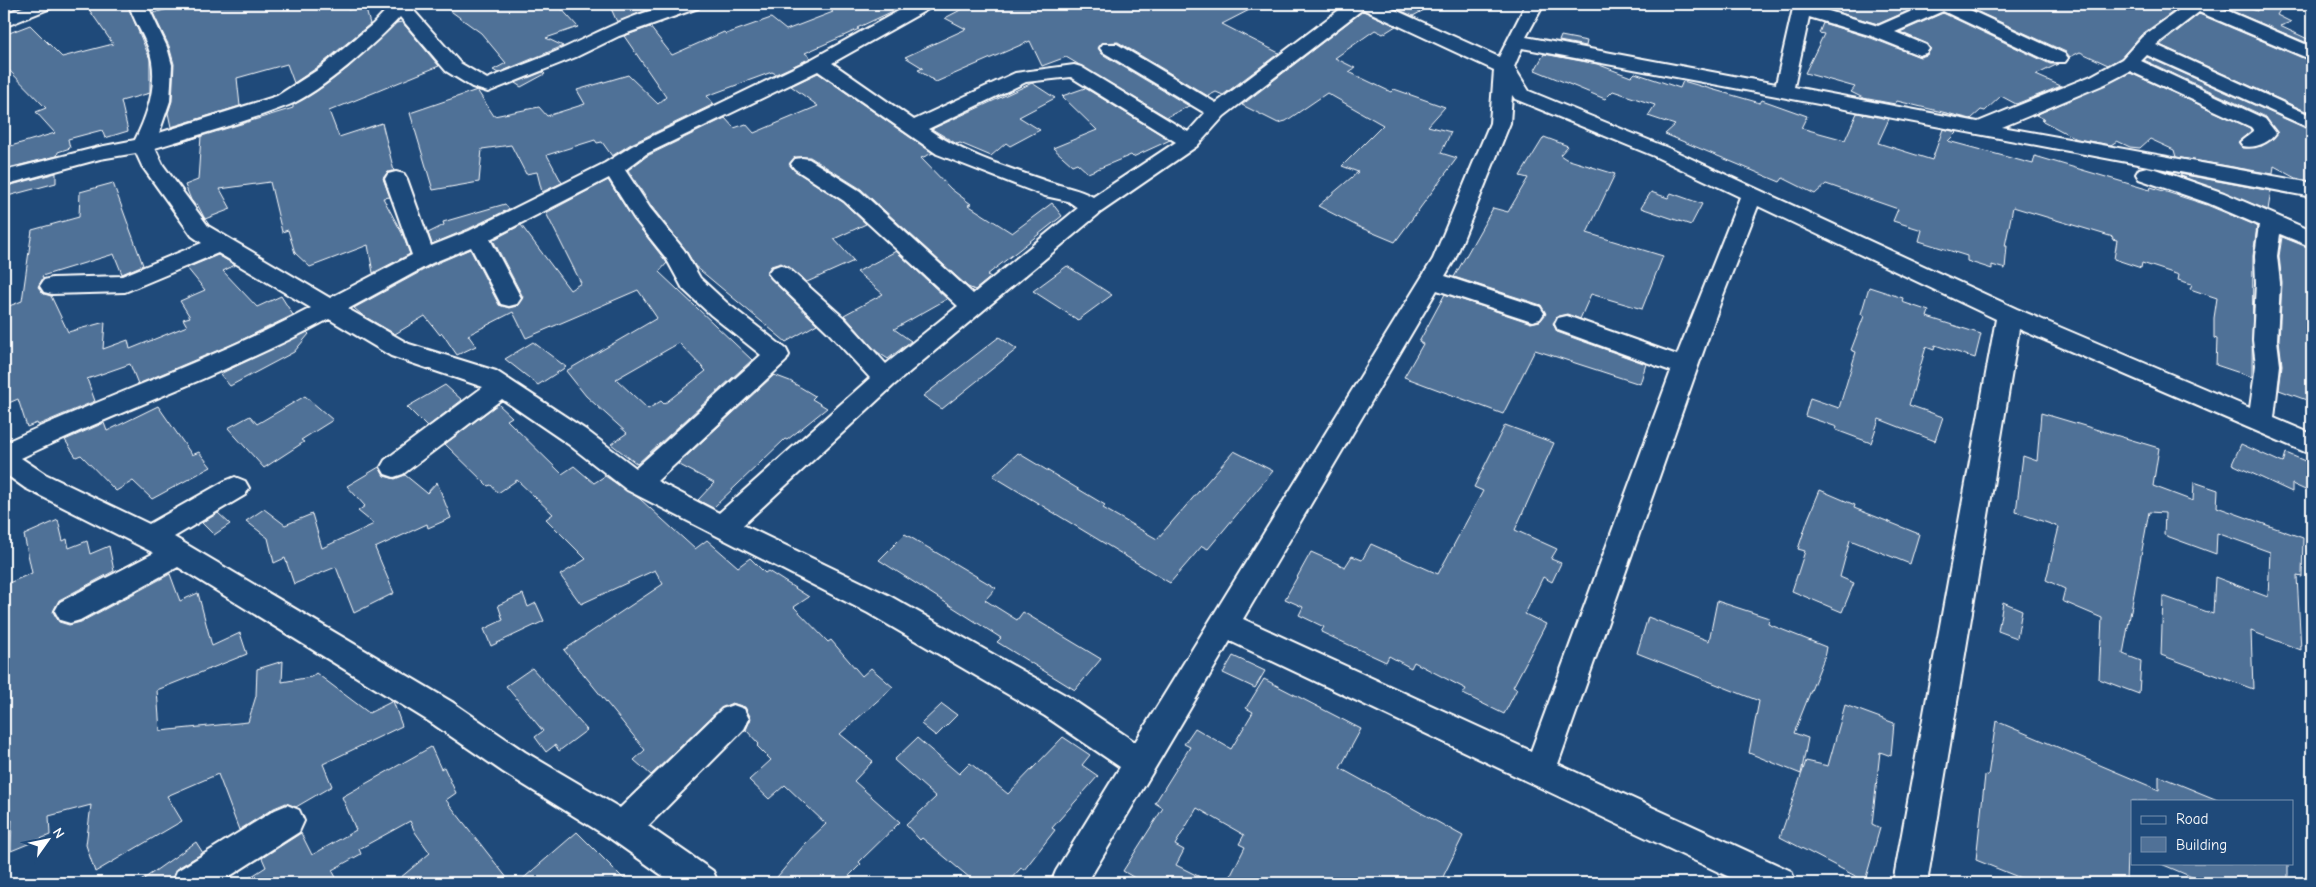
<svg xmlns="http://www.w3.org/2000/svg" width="2316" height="887" viewBox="0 0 2316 887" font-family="'Comic Neue',sans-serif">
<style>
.building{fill:#507197;stroke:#fff;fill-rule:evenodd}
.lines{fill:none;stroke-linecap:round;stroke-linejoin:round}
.minor-casing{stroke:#fff;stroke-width:4}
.minor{fill:#1f4a7a;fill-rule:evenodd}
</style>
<rect width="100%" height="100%" fill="#1f4a7a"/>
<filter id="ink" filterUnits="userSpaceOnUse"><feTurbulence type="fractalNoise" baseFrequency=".02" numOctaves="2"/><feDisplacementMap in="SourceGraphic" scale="10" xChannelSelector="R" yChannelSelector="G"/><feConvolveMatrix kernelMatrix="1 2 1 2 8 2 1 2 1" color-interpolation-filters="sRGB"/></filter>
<g filter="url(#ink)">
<g class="building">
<polygon points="102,4 127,4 150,59 150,93 121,101 128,131 105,138 102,130 68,139 70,148 58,152 57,156 4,169 4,148 55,133 36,112 46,108 4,65 4,35 30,25 62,57 113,44 88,8"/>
<polygon points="187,4 347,4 348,10 365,6 370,24 318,67 294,83 287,64 237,78 240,106 171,127 168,113 172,101 174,64 169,46 153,13"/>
<polygon points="441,4 557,4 578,27 546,38 563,46 498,73 493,70 506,63 481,33"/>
<polygon points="609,4 674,4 647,10 617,22"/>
<polygon points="823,4 908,4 857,28 859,29 805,53 811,58 776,74 772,72 707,96 714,104 631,144 612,156 602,142 597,143 595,140 547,155 562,183 542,192 537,172 526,174 511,145 482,149 479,182 433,190 410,113 477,90 494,116 539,107 547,116 585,104 577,90 628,75 658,104 666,97 624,36 650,27 672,55 724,32 726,34 771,18 786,30 833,12"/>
<polygon points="972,4 1261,4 1222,24 1279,53 1223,95 1216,92 1208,96 1118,42 1102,43 1098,48 1102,54 1189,106 1167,117 1066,57 1042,66 1030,41 936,82 918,70 923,68 905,57 966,29 945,18"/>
<polygon points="1386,4 1435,4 1413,16"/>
<polygon points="1833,4 1924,4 1878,24 1830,10"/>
<polygon points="1984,4 2184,4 2141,35 2121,58 2108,65 2080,52 2070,57 2066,52 1974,10"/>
<polygon points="2216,4 2237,4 2257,11 2261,4 2281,8 2277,15 2291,22 2280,26 2312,41 2312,45"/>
<polygon points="1363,11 1396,26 1383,34 1375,30 1335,58 1355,68 1349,72 1391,92 1394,89 1445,107 1428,126 1451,132 1441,153 1457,158 1395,242 1359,227 1318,206 1358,172 1342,166 1383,125 1327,93 1286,121 1278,123 1242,105"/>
<polygon points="1943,13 2050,64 2058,64 2036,75 2061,86 2016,104 2001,96 1985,111 1981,110 1971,119 1897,101 1895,104 1863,98 1851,92 1855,87 1805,73 1824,34 1819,33 1823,23 1871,38 1920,57 1927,55 1930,50 1928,44 1900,32"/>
<polygon points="2199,14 2312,62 2312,114 2160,45"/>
<polygon points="402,22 439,66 329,111 339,137 382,123 394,171 388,172 383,178 390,197 383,198 402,233 410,254 373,273 368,245 310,267 295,253 288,230 282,232 270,182 220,189 231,209 205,219 197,204 195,205 191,200 185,185 198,180 201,136 176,144 293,108 293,105 317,91 349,67 396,23"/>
<polygon points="1561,36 1587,41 1586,46 1559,41"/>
<polygon points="1544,54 1597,64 1631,77 1635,73 1680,88 1683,81 1760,103 1762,100 1807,116 1801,128 1845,140 1857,113 1889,119 1878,143 1932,160 1943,129 1957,132 1948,141 2033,164 2035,156 2150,190 2151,187 2207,205 2257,226 2253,256 2252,377 2216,365 2217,339 2214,338 2214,318 2217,298 2190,289 2192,284 2178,280 2179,275 2142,263 2141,268 2114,259 2117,240 2112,239 2113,237 2013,207 2005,246 2007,246 2005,269 1992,265 1992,269 1967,261 1967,256 1919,241 1922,230 1893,221 1898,209 1826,184 1815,194 1783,178 1780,182 1665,134 1675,125 1648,116 1655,105 1613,91 1605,99 1535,70"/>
<polygon points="2147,57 2312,131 2312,181 2298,179 2274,166 2273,174 2176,157 2174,150 2150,139 2140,148 2130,147 2117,141 2111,145 2077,139 2041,120 2044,119 2036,115 2130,73 2250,128 2251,131 2238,142 2243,148 2262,146 2277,134 2266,117 2144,60"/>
<polygon points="543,72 545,74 521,87 515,83"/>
<polygon points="818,73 933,153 921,158 951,189 971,204 968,205 1012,233 1052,203 1062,216 987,275 991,277 975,290 968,287 861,189 810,157 795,157 789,164 794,170 843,202 866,224 834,239 854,261 807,282 789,267 781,263 771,266 767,272 771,279 817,324 786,342 695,266 685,249 652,207 628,170 647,156 725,118 734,128 746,124 754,133 818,106 791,86"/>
<polygon points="1032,83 1055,98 1019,117 1040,130 1010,146 1006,143 991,156 960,143 957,144 932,129"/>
<polygon points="1085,88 1170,140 1133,157 1131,155 1088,173 1077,163 1072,165 1053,148 1097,130 1062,96"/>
<polygon points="1544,137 1568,146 1560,155 1566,159 1615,174 1587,233 1663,256 1642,309 1591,294 1580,319 1567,314 1558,316 1553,323 1557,332 1646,364 1640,384 1535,350 1503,414 1404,377 1423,344 1419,342 1445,294 1531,323 1540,321 1546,314 1541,305 1454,277 1493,208 1508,212 1528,178 1520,176"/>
<polygon points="56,173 56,183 4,197 4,187"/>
<polygon points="2180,174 2271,191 2268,210 2181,176"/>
<path d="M608,180L633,219L664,259L667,263L659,272L752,360L637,464L611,444L627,433L586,396L566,371L657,318L638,290L526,338L513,312L468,335L476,346L457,355L442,333L440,335L425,316L395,334L362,315L354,308L433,265L470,249L499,305L509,308L517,306L523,297L493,240L521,225L570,290L581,283L546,213ZM679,343L706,371L664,404L661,401L648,409L616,379Z"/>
<polygon points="113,183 143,265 122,274 114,254 42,276 43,278 38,287 44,294 51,296 68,332 105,322 103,349 128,340 130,349 187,326 183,319 190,317 180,301 205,290 187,268 218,255 235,265 223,271 257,307 281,296 293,315 235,343 138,384 130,364 87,379 95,401 38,425 37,423 27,427 18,399 4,405 4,308 22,301 32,230 79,217 80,192"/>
<polygon points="1651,192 1668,198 1671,193 1702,204 1691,225 1641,208"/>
<polygon points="505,204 509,209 468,229 432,244 428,233 444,225 443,222"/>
<polygon points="2282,237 2312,249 2312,402 2279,390 2282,365 2279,340 2282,283 2279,256"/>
<polygon points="896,251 947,299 894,329 911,341 888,359 876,351 844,315 883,294 857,272"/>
<polygon points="1067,266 1112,295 1078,320 1033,291"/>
<polygon points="1869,287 1903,298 1902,302 1929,311 1927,317 1981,334 1975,358 1935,345 1934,350 1926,347 1909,405 1943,417 1935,441 1879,419 1871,443 1836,430 1837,427 1805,416 1810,398 1839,408 1856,352 1851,350 1864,316 1861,314"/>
<polygon points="307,332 309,334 294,352 230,386 220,374"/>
<polygon points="999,337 1017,349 942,409 923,396"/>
<polygon points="533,342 566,367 538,385 505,359"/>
<polygon points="774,375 790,381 815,396 812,399 827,408 787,440 785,439 713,508 698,500 714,483 678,464"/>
<polygon points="445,385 462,400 427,427 407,407"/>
<polygon points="305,396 333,420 301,440 304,442 264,468 228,428 250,416 257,424"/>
<polygon points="498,404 512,417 507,420 562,474 574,466 594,483 605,476 640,499 695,549 707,540 738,567 750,558 765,573 768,571 809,597 794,607 828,642 831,640 862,676 871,668 893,687 840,734 873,761 854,781 900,822 859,862 861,864 842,883 772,883 805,844 826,824 785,785 769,799 749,780 771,760 757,746 759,744 746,730 751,718 745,707 732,703 721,708 651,775 634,760 645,750 564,650 663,584 655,570 581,604 560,575 586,559 546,519 553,514 517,480 498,493 491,485 488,486 445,444"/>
<polygon points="158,406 192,455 199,452 211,467 152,499 133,481 116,491 81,455 76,457 65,440 104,423 107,431"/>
<polygon points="2041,413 2159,448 2153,486 2193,501 2194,482 2218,490 2217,507 2303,538 2302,577 2297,576 2301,650 2251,631 2253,689 2161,655 2163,596 2213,614 2215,577 2268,597 2270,552 2217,533 2216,554 2164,535 2165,513 2149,512 2123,654 2141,661 2139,694 2099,679 2102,618 2062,601 2065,589 2046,580 2059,527 2016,512 2023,456 2037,461"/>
<polygon points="1505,425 1554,443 1515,530 1557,549 1551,559 1561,563 1552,582 1543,577 1525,614 1546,624 1513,687 1517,689 1504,714 1463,694 1466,689 1414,662 1411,668 1389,656 1386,662 1321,632 1324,627 1299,615 1303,607 1285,599 1311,552 1345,567 1352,556 1362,560 1371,544 1438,574 1483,491 1474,487"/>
<polygon points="2241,444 2283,463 2286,453 2312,464 2312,493 2292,484 2292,492 2232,464"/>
<polygon points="1234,451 1273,471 1208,549 1202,546 1170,583 993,476 1018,453 1105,505 1103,508 1157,539"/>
<polygon points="379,467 384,476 395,479 405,475 427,493 437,482 451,518 428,528 427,524 375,548 394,593 354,613 336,567 294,584 285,558 274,563 268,538 246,521 264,509 285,525 312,514 322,548 374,524 358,511 365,506 347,486"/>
<polygon points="1820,490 1855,505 1854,508 1919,534 1910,564 1850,540 1840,577 1854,583 1842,612 1792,591 1805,551 1798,549 1808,519"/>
<polygon points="218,513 230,524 214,535 202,523"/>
<polygon points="58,520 63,541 67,539 69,548 87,541 90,554 109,546 114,571 59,600 53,612 59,622 69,625 81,622 170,574 180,601 198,593 212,646 240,633 247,654 157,690 160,731 248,722 256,696 257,669 283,661 282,682 311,677 316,673 369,713 393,701 402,726 323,764 332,786 296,807 286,803 274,808 239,830 218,774 167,796 182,821 95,872 86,845 91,805 49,816 50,835 11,851 12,820 4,823 4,585 32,573 24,535"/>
<polygon points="905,534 996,588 985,600 1017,620 1023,612 1101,659 1075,690 997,642 1001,638 879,560"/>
<polygon points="523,594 528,607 536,603 544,621 491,646 484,629 503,620 498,605"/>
<polygon points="1717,601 1769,618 1768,624 1826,647 1824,658 1794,733 1808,738 1801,774 1749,753 1759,701 1637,653 1648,617 1709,641"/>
<polygon points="2003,602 2022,610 2017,638 1998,631"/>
<polygon points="1233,656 1265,671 1255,688 1223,673"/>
<polygon points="532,668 587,730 559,751 555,745 546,752 535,737 543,731 506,686"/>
<polygon points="1264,679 1361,729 1340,768 1463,836 1440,883 1227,883 1245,847 1239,844 1244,835 1197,808 1175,845 1184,850 1176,865 1212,883 1143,883 1123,871 1163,808 1155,803 1190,747 1184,744 1195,728 1231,749 1253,712 1246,708"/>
<polygon points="942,704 957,715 936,736 921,724"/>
<polygon points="1845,705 1894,723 1891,756 1880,752 1872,824 1880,828 1865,881 1780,837 1806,761 1828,766"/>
<polygon points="1996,721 2159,790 2159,776 2220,801 2132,801 2132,857 2127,855 2126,883 2033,883 1976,860 1985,775 1988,776"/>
<polygon points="1063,737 1090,755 1082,765 1098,776 1052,828 1055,830 1024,870 1021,868 1007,883 976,883 922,838 920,840 906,825 936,797 894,760 917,738 959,774 970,763 1008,794"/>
<polygon points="431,747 441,769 444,767 456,793 446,800 511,883 394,883 430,853 415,832 410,821 359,849 361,854 332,870 339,883 241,883 266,867 262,858 301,833 312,855 356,830 342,797"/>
<polygon points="577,832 628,883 518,883"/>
<polygon points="196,842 203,853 176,869 170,883 138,883"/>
<polygon points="2159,863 2288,863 2288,883 2206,883"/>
</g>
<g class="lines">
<g class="minor-casing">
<g id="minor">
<polygon points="30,4 54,4 51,8 4,27 4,14"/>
<path d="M129,4H147L167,47L172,65L170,101L159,133L277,96L319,69L373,24L390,6L389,4H408L460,63L487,79C512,69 537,60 562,49C605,30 653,1 701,4L698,8L619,36L576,57L488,92L472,87L446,71L400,17C376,43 321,92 289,105C246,122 199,134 155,148L163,165L208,226L330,298L412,255L385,179L388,174L396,172L404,174L407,179L431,246L469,231L605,163L632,146L812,59L911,4H933L930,8L832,63L914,120L1015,73L1074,65L1081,67L1188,132L1205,113L1103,52L1100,48L1103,44H1117L1216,103L1347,4H1382L1499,57L1526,4H1544L1526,37L1776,84L1794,4H1812V6L1878,26L1928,4H1957L2065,54L2068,58L2065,62H2051L1943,11L1895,32L1926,45L1929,49L1926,53L1919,55L1872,36L1809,17L1794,87L1978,122L2091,76L2122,59L2142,37L2187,4H2212L2312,47V60L2199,12L2156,45L2312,116V129L2147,55L2141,61L2265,119L2276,133C2269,143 2254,149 2243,146L2240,142L2254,131L2251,127L2130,71L2105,84L2002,127L2312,183V197L1522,48L1514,67L1529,91L1668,148L2017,309L2250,408L2256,365L2253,340L2256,283L2255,256L2259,225L2208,203L2139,179L2136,174L2139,169L2147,167L2155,169L2224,193L2312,231V247L2280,234L2277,256L2280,283L2277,340L2280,365L2274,418L2312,434V455L2019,329L1927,883H1893L1996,319L1758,206L1722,298L1558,764L1791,871L1796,883H1742L1230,641L1087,883H1051L1056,871L1120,767L1045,716L868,613L627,490L568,444L502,399L403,474L394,477L385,474L381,467L385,460L483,387L391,356L329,319C230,373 122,409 21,458L45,474L149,524L225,481L235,477L245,481L249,488L245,495L174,537L452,702L525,752L620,808L722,709L733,705L744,709L749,719L744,729L648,826L713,871L718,883H673L611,839L503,772L430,722L178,567L80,620L70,623L60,620L55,611L60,602L154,553L25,488L4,473V443C105,396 212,360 311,308L218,253L125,292L52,294L44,292L40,286L44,280L52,278L122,276L202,243L192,236L142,166L136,153L100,159L4,185V171L99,147L135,140C149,112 160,77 148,47C142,32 133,19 129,4ZM1363,9L1494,70L1490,123L1433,259L1135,742L1067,696L888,595L743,525L894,385L1101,212L1197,146L1224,116ZM818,71L937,154L1045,196L1068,201L1078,208L973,294L860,191L809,159L802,158L795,159L791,164L795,169L844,201L958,306L886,364L845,319L788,268L780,265L772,268L768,273L772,278L827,331L870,378L719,513L657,481L786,361L789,355L786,349L727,303L700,278L684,250L650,208L625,170L646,154ZM1071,77L1176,142L1093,197C1079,189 1064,187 1049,182C1006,167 965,155 928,129L1026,82ZM1512,95L1515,99L1654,156L1740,197L1677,355L1567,316L1558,318L1555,324L1558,330L1671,371L1531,751L1243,619L1437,290L1532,321L1540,319L1544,313L1540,307L1445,276L1455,259L1510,123ZM609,178L634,218L666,258L683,289L711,315L761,355L636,468L586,430L496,371L409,344L348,309L432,263L471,247L501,304L509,306L517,304L521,298L490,239Z"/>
<polygon points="287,805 299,810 304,821 299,832 219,883 172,883 177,871 275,810"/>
</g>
</g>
<use href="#minor" class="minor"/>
</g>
</g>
<rect width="2316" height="887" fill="none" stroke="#1f4a7a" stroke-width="20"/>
<rect x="10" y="10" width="2296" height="867" fill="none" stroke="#fff" stroke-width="2" filter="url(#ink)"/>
<rect x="2131" y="800" width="162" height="65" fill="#1f4a7a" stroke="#7992af"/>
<rect x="2141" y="816" width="25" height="8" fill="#1f4a7a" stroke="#7992af"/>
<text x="2176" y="824" font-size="15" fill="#ffffff">Road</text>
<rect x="2141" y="837" width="25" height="15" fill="#507197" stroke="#7992af"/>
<text x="2176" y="850" font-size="15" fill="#ffffff">Building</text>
<g transform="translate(48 840) rotate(57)" stroke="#1f4a7a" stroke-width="4" paint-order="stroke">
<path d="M0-4L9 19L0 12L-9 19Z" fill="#ffffff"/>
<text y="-8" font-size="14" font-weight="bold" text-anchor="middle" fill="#ffffff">N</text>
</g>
</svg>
